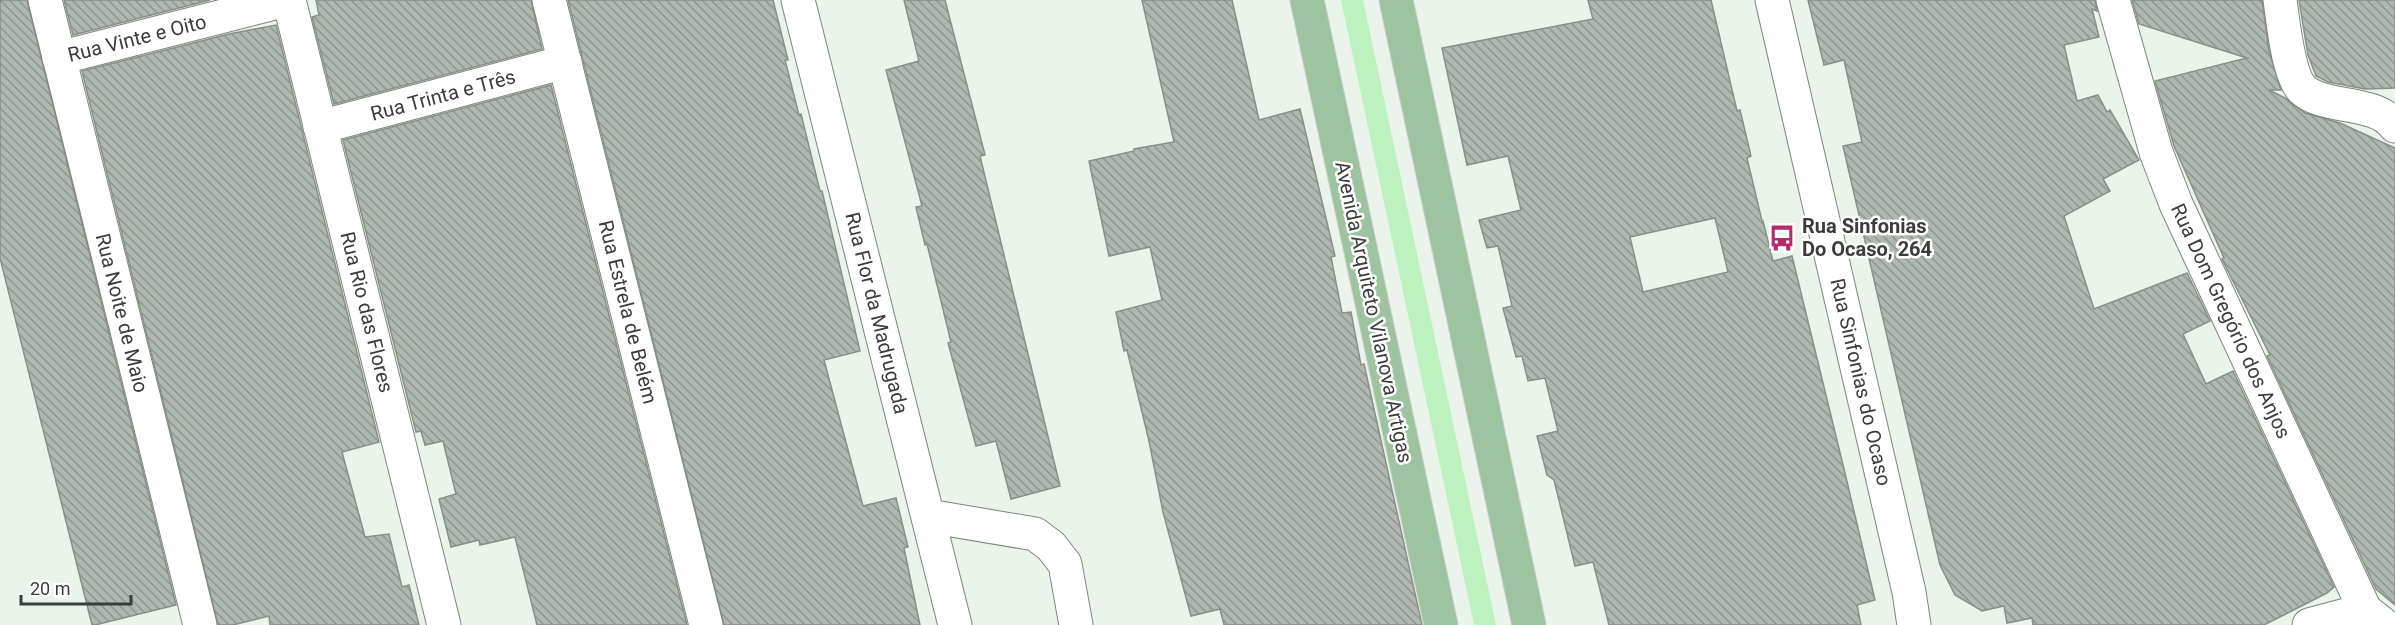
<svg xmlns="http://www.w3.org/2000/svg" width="2395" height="625" viewBox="0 0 2395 625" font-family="Roboto,sans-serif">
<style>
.grass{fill:#bdf1c0}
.building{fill:url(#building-back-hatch);stroke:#889088;stroke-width:1.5;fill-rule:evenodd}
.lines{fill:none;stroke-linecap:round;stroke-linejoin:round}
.minor-casing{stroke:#7d857d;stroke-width:35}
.major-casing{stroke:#d0d0d0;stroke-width:35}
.minor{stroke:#fff;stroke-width:33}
.major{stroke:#9dc3a1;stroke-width:33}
.labels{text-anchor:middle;stroke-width:5;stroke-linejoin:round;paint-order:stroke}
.street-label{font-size:20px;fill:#3a3d3a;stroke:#fff}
.poi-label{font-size:20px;font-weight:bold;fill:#3a3d3a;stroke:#fff;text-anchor:start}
</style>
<defs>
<pattern id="building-back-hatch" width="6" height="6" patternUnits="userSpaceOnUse" patternTransform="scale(1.5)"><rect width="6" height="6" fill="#afb8b0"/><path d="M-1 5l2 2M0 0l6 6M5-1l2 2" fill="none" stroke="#8f9790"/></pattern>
</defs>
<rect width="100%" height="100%" fill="#eaf4eb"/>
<polygon class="grass" points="1341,0 1363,0 1496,625 1474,625"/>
<g class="building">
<polygon points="0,0 27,0 176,605 95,625 92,625 0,258"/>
<polygon points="64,0 210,0 73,35"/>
<polygon points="316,0 531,0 542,49 334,104 312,17 319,15"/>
<polygon points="568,0 773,0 788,60 785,60 799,115 801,114 820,191 822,191 860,351 824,360 863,506 896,498 908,547 904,548 920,625 724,625"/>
<polygon points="904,0 945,0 985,155 980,156 1060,486 1011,499 996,441 976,446 948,343 951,342 927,244 925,245 916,207 922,206 886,70 919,61"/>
<polygon points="1142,0 1232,0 1259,120 1300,109 1335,256 1331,257 1342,313 1351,312 1361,365 1364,364 1422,625 1224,625 1220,609 1191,616 1163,512 1149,441 1127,350 1124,351 1116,312 1162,300 1150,247 1109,256 1089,161 1134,151 1134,149 1174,142"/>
<path d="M1588,0H1711L1737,111L1740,110L1751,156L1747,158L1762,221H1763L1773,261L1792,256L1844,469L1875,600L1857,605L1861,625H1609L1593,562L1575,566L1554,480L1547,475L1537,436L1558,431L1545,378L1528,381L1522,356L1516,357L1503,308L1512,306L1498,246L1487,248L1479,220L1521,210L1508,156L1467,165L1442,48L1593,19ZM1715,218L1728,272L1643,292L1630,237Z"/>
<polygon points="1808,0 2095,0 2097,11 2092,9 2099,37 2064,45 2077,101 2098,95 2107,112 2110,110 2139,160 2103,179 2110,191 2064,216 2094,309 2187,273 2210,321 2183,334 2206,384 2233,371 2334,587 2327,593 2264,625 2033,625 2032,618 2007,623 2004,606 1982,611 1955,595 1940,565 1843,146 1862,142 1844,60 1824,65"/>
<polygon points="2132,0 2262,0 2269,51 2281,90 2269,90 2285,98 2305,113 2340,123 2395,148 2395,605 2376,589 2267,356 2270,355 2222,259 2224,258 2174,146 2155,81 2247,58 2139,24"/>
<polygon points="2299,0 2395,0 2395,88 2365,89 2328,82 2316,76 2308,55"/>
<polygon points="276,25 379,442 342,452 365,537 389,534 402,587 409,585 419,625 270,625 269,616 233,625 218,625 82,71 229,34"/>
<polygon points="551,85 687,625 537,625 515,537 480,545 479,540 451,547 439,499 456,494 443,441 425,445 421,431 416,432 343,140"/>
</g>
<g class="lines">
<g class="minor-casing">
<g id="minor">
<polyline points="45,0 200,625"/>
<polyline points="289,0 444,625"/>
<polyline points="549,0 706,625"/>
<polyline points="798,0 955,625"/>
<polyline points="1772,0 1909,592 1914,625"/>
<polyline points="2113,0 2156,152 2176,204 2365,610 2384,625"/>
<path d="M2280,0C2283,21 2288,74 2302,89C2324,110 2375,99 2395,126"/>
<polyline points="59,58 286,0"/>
<polyline points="320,127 565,62"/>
<polyline points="928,516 1035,534 1051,546 1065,564 1076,625"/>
<polyline points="2309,625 2365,610"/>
</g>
</g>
<g class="major-casing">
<g id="major">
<polyline points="1307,0 1441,625"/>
<polyline points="1396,0 1529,625"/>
</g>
</g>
<use href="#minor" class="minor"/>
<use href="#major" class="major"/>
</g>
<defs>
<g id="bus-bare" transform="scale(2.07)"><path d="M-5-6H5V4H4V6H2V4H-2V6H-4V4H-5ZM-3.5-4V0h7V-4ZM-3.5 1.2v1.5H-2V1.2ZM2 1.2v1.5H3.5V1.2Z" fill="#b32b6c" stroke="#fff" stroke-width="2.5" paint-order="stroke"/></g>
</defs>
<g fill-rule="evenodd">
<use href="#bus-bare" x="1782" y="238"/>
</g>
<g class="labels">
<g class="street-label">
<text transform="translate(137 38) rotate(-14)" y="7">Rua Vinte e Oito</text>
<text transform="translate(443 95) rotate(-15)" y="7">Rua Trinta e Três</text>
<text transform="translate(367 312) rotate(76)" y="7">Rua Rio das Flores</text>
<text transform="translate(628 312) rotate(76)" y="7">Rua Estrela de Belém</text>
<text transform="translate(1374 312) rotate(78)" y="7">Avenida Arquiteto Vilanova Artigas</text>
<text transform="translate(122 313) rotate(76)" y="7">Rua Noite de Maio</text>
<text transform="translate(877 313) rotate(76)" y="7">Rua Flor da Madrugada</text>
<text transform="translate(2231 321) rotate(65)" y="7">Rua Dom Gregório dos Anjos</text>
<text transform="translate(1861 382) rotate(77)" y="7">Rua Sinfonias do Ocaso</text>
</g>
<g class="poi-label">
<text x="1802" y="233">Rua Sinfonias<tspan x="1802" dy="23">Do Ocaso, 264</tspan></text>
</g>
</g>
<path d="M21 595v9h110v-9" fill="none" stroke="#3a3d3a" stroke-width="3"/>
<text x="30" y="595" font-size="18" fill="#3a3d3a" stroke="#ffffff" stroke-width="4.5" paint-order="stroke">20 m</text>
</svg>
